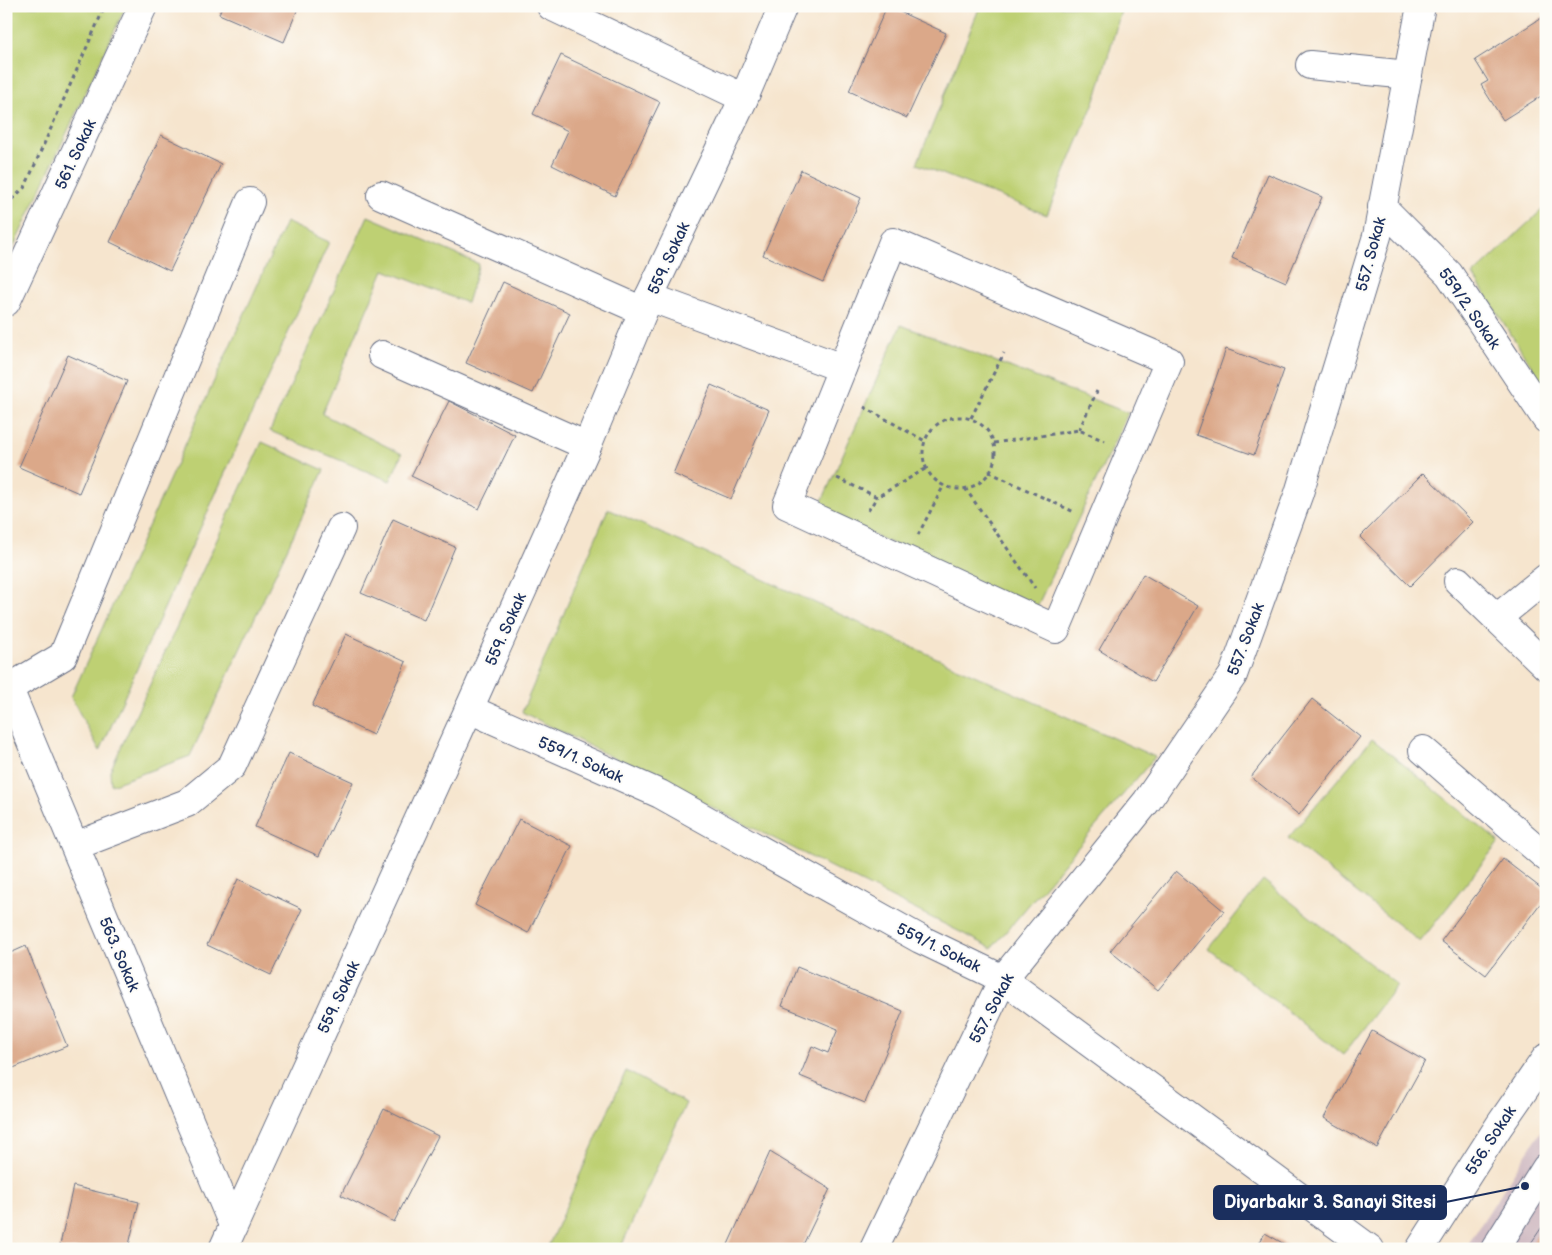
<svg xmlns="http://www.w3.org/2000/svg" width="1552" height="1255" viewBox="0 0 1552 1255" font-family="'Balsamiq Sans',sans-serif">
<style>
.industrial{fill:#d2bec5}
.green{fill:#bed073;stroke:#6c8068}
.building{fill:#dba889}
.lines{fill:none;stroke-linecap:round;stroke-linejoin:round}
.minor-casing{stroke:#686f85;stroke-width:30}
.path{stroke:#686f85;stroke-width:3;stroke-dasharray:4 4;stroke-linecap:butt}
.minor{stroke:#fff;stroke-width:28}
.labels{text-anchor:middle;stroke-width:4;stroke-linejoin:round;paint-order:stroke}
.street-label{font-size:16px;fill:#1b2f5e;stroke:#fdfcf7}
.leader{fill:none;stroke:#1b2f5e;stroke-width:2}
.callout-dot{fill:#1b2f5e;stroke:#fdfcf7;stroke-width:2}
.callout{fill:#1b2f5e;stroke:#1b2f5e;stroke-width:2}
.callout-label{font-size:18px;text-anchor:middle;font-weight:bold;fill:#fff}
</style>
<rect width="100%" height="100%" fill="#fdfcf7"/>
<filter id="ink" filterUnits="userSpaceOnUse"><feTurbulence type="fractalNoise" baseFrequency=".02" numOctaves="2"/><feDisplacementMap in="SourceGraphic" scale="10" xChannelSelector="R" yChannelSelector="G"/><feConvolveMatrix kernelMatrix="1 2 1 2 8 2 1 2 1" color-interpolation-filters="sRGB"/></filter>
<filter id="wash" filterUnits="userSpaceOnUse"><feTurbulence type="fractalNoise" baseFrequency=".0096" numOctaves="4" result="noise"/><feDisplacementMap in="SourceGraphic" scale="20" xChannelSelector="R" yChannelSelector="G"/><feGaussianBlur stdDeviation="1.12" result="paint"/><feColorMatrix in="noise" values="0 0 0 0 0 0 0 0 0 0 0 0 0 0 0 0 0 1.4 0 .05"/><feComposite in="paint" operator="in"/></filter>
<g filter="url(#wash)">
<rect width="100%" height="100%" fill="#f6e5ce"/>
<polygon class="industrial" points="1546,1123 1546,1249 1465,1249"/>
<g class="green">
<polygon points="6,6 126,6 6,263"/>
<polygon points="980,6 1122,7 1097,95 1047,215 917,164"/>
<polygon points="1546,206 1546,389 1473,275"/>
<polygon points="368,216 479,264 467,303 384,270 322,414 402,454 390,481 270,431"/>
<polygon points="286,222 329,242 100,751 71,697"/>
<polygon points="901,325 1128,413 1036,609 818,510"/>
<polygon points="262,442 324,470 190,756 111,785 110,771"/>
<polygon points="608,509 1155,757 992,948 522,712"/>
<polygon points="1372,739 1499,842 1420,942 1288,838"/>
<polygon points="1263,880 1397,985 1343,1055 1209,949"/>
<polygon points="626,1071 686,1103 620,1249 547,1249"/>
</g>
<g id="blocks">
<g class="building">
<polygon points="222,6 299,6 284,42 219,14"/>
<polygon points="887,6 946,33 907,118 849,91"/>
<polygon points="1546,15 1546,93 1503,120 1481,85 1488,81 1475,60"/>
<polygon points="561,55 660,102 615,196 552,165 568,131 533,114"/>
<polygon points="161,135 221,164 170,271 110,242"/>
<polygon points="801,170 861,198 823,282 763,255"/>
<polygon points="1268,174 1322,197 1286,282 1232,258"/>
<polygon points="503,282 570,313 533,393 466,363"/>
<polygon points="1226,349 1284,370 1254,455 1196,435"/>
<polygon points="68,355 127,381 79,493 19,467"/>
<polygon points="711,385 769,410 731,499 673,474"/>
<polygon points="449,401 515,435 479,509 411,476"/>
<polygon points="1423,473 1473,522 1410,586 1360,537"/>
<polygon points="393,519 455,547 424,620 361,593"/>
<polygon points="1143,574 1198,606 1153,682 1099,650"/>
<polygon points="346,634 406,662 373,735 312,706"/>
<polygon points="1312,699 1360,737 1299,815 1251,777"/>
<polygon points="289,753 353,782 319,856 255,827"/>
<polygon points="519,819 572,846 528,933 475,905"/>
<polygon points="1503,859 1546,892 1546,896 1486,975 1441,941"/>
<polygon points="1176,871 1224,911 1158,990 1110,951"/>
<polygon points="238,879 302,909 271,975 207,945"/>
<polygon points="26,946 67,1046 6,1071 6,955"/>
<polygon points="797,967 903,1011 865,1103 800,1076 812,1046 828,1053 838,1029 782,1006"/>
<polygon points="1372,1031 1425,1061 1377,1148 1324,1118"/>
<polygon points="384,1109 438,1136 394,1222 341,1195"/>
<polygon points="770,1152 830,1189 801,1249 726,1249"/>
<polygon points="73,1186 139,1202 128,1249 59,1249"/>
<polygon points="1546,1221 1546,1249 1527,1249"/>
<polygon points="1265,1233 1293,1249 1256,1249"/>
</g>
</g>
</g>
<g filter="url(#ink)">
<use href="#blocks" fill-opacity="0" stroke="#686f85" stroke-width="1"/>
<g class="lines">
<g class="minor-casing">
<g id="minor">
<polyline points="551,6 744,98"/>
<polyline points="1310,65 1408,75"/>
<polyline points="381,195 643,311"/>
<polyline points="1382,207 1449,274 1546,419"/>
<polygon points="893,242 1169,361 1056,629 787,505"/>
<polyline points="649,297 842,368"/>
<polyline points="6,302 143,6"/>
<polyline points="382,355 587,446"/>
<polyline points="1458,581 1546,666"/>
<polyline points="1497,618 1546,578"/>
<polyline points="6,682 233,1225"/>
<polyline points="9,688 63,656 250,202"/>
<polyline points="469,709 660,794 920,939 1003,979 1370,1249"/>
<polyline points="1423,750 1546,857"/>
<polyline points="75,846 187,803 232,766 341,528"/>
<polyline points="223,1249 469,709 587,446 649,297 744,98 783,6"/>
<polyline points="874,1249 1003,979 1147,801 1233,675 1299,493 1377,236 1421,6"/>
<polyline points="1420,1249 1499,1126 1546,1058"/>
<polyline points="1495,1249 1546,1168"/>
</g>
</g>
<g class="path">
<polyline points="6,205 25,187 105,6"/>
<polyline points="864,407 925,441"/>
<circle cx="959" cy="453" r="36"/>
<polyline points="971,418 1004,353"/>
<polyline points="1079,430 1097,391"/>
<polyline points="994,443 1079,430 1105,441"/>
<polyline points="989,472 1074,512"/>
<polyline points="837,478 877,497 927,468"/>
<polyline points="965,488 1035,588"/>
<polyline points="868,511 877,497"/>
<polyline points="918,535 944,485"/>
</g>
<use href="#minor" class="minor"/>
</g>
</g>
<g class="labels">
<g class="street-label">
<text transform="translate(75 154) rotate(-65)" y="6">561. Sokak</text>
<text transform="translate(1370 254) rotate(-75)" y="6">557. Sokak</text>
<text transform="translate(668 258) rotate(-65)" y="6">559. Sokak</text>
<text transform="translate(1470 308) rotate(55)" y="6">559/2. Sokak</text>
<text transform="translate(505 629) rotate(-66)" y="6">559. Sokak</text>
<text transform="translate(1245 639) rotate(-69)" y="6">557. Sokak</text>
<text transform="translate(581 759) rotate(24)" y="6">559/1. Sokak</text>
<text transform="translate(939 947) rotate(26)" y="6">559/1. Sokak</text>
<text transform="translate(120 954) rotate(67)" y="6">563. Sokak</text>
<text transform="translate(338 997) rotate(-65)" y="6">559. Sokak</text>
<text transform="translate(991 1008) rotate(-62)" y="6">557. Sokak</text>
<text transform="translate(1490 1140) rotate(-57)" y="6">556. Sokak</text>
</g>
</g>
<path class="leader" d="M1525 1186L1446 1202"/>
<circle class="callout-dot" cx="1525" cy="1186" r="5"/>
<rect class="callout" x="1214" y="1186" width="232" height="33" rx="5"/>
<g class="callout-label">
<text x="1330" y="1208">Diyarbakır 3. Sanayi Sitesi</text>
</g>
<rect width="1552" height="1255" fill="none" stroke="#fdfcf7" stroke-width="25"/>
</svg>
